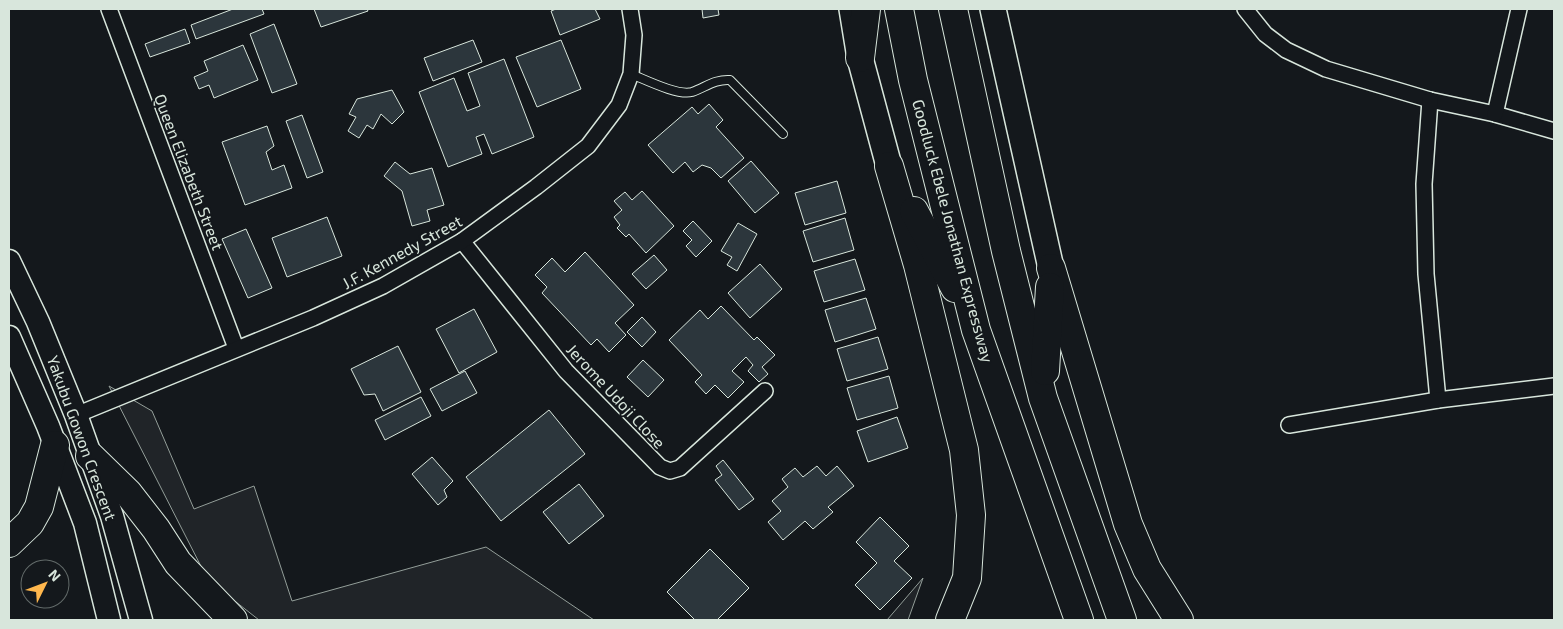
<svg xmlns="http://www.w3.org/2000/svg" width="1563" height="629" viewBox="0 0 1563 629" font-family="'Exo 2',sans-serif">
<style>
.green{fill:#202428;stroke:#939e99}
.building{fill:#2c363c;stroke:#d8e6dc}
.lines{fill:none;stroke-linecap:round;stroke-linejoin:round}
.lane-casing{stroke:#d8e6dc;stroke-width:10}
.street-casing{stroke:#d8e6dc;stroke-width:18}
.secondary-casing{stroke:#d8e6dc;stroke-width:25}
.primary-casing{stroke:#d8e6dc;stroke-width:28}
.highway-casing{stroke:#d8e6dc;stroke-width:30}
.lane{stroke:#14181c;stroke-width:8}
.street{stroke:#14181c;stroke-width:15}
.secondary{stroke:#14181c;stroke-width:22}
.primary{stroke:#14181c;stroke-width:25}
.highway{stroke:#14181c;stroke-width:28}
.labels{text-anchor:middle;stroke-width:4;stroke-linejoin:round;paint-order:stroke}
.street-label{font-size:16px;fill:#d8e6dc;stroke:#14181c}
</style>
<rect width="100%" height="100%" fill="#14181c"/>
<g class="green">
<polygon points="109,386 152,411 194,509 254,486 292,601 486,547 594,620 259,620 208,580"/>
<polygon points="923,578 908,620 887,620"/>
</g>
<g class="building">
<polygon points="233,9 262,9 264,14 196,39 191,25"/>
<polygon points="314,9 367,9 368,11 321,27"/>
<polygon points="556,9 595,9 600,19 560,35 551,11"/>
<polygon points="702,9 718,9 719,15 703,18"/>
<polygon points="274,24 297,84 272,93 250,34"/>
<polygon points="185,29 190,43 150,57 145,44"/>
<polygon points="473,40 482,62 433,81 424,58"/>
<polygon points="561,40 581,89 537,107 516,57"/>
<polygon points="243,45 258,80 214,98 209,85 199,89 194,77 208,71 204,61"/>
<polygon points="504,59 534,137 492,154 484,134 476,137 482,154 448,167 419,92 454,78 467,111 480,106 468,73"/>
<polygon points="392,90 404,112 392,124 381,114 373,129 367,125 359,138 348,131 356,117 349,114 357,99"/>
<polygon points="709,104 723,120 716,127 744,158 721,178 711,168 702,165 693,172 685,162 673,173 648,145 692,107 698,114"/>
<polygon points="302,115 323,172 307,178 286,121"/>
<polygon points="267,126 274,146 266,152 272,170 284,165 292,188 245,205 222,142"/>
<polygon points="751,161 779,193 755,213 728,181"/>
<polygon points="395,162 410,174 432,168 444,205 427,210 430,221 412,226 402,191 384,176"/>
<polygon points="837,181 846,213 805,225 795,193"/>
<polygon points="642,191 674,226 646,253 629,234 626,237 617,228 620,225 614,217 622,210 614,201 625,192 632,200"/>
<polygon points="327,217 342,256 287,277 272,238"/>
<polygon points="845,218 854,250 813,262 803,231"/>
<polygon points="693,221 712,241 696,257 686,246 692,240 683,231"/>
<polygon points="738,223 757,234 737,271 727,265 732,257 721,251"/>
<polygon points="246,229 272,288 248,298 222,239"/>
<polygon points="585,252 634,305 615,323 626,335 609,352 597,339 591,345 542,293 547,287 535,275 552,258 565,272"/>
<polygon points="654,255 667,270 646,289 632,274"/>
<polygon points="855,259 865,290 824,302 814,271"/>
<polygon points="760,264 782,289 750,318 728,293"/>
<polygon points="866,298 876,329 835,342 825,310"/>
<polygon points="721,306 754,340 757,337 775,355 762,367 768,374 759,382 748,371 753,365 746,357 732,371 744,382 728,398 715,385 706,394 695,382 702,375 669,340 700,310 708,319"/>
<polygon points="474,309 497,352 459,373 436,329"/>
<polygon points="642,317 656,332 642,347 627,332"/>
<polygon points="878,337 888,369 847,381 837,349"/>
<polygon points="398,346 421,392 383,411 375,394 364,395 351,369"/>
<polygon points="643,360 664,380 648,397 627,377"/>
<polygon points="465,371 477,393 442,411 430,389"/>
<polygon points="889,376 898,408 857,420 847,388"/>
<polygon points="421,397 431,416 385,440 375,420"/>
<polygon points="549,410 585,454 501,521 466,477"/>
<polygon points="897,417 908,448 868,462 857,431"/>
<polygon points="432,457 453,481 444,490 447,497 438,505 412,474"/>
<polygon points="723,460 754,499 739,510 715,480 722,475 716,466"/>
<polygon points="817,466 826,476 837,466 854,486 828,507 833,512 813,529 805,521 783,540 768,522 781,511 772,501 788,487 782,479 795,468 803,477"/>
<polygon points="579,484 604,516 569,544 543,512"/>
<polygon points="880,517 909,546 894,561 912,578 880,610 855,585 877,563 856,542"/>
<polygon points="710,549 749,588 717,620 695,620 667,592"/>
</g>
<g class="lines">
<g class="lane-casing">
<path id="lane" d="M631,74C646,80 678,96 692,92C706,87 715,79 730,80L783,134"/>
</g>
<g class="street-casing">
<g id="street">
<polyline points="109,9 236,348"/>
<polyline points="1245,9 1265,34 1286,50 1326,69 1430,100 1495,114 1554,131"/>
<polyline points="1430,100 1424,184 1426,274 1438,400"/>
<polyline points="1495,114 1519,9"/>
<polyline points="462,241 566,371 660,467 670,471 680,468 765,391"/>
<polyline points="76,415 313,318 383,286 462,241 536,187 588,146 619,105 631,74 634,35 630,9"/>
<polyline points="1289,425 1438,400 1554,386"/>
</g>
</g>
<g class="secondary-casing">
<g id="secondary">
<polyline points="9,261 38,322 76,415 112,516 141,620"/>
<polyline points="9,337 48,426 85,523 109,620"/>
</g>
</g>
<g class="primary-casing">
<g id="primary">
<polyline points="852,9 860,58 889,166"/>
<polyline points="993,9 1051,268"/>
</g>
</g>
<g class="highway-casing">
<g id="highway">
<polyline points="899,9 913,80 976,330 1079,620"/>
<polyline points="953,9 1006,251 1043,398 1122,620"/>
<polyline points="860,58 866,9"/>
<polyline points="889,166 918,265 964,450 971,515 967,578 950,620"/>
<polyline points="914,211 955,288"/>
<polyline points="1051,268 1128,524 1147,569 1179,620"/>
<polyline points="1045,371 1050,287"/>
<polyline points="90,456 128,493 156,529 178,563 233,620"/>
<polyline points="9,543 30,523 39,507 55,445"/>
</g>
</g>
<use href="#lane" class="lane"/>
<use href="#street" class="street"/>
<use href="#secondary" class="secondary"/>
<use href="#primary" class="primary"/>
<use href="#highway" class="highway"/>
</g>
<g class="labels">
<g class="street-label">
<text transform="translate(189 172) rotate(69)" y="6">Queen Elizabeth Street</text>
<text transform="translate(953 231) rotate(75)" y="6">Goodluck Ebele Jonathan Expressway</text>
<text transform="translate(402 252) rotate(-29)" y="6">J.F. Kennedy Street</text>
<text transform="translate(616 396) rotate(47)" y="6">Jerome Udoji Close</text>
<text transform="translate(82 438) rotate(70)" y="6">Yakubu Gowon Crescent</text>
</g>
</g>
<rect width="1563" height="629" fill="none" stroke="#d8e6dc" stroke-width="20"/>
<g transform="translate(45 584) rotate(48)"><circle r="24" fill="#14181c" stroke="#626a69"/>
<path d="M0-4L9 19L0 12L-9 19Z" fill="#ffb74d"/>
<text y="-8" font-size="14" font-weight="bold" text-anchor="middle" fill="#d8e6dc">N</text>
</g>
</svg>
